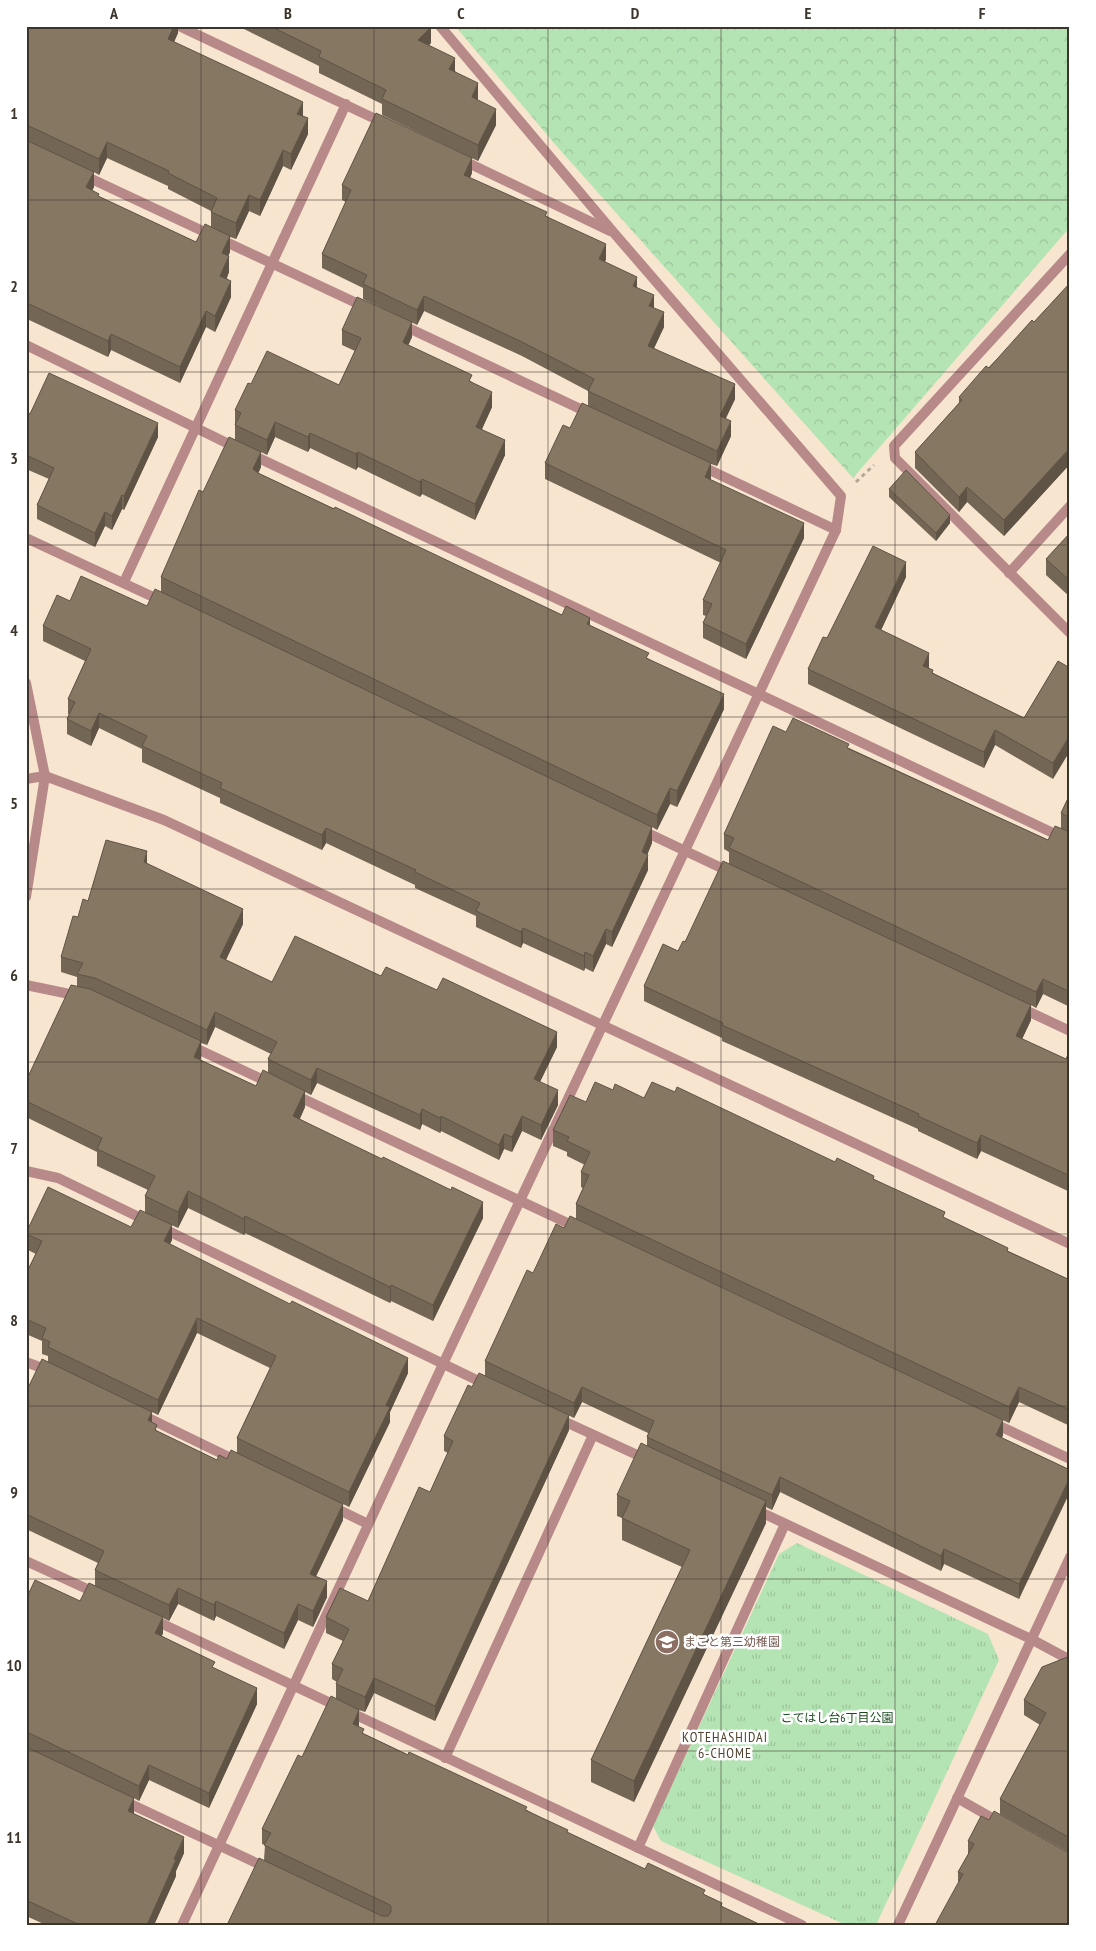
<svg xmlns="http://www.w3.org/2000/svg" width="1096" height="1951" viewBox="0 0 1096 1951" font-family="'PT Sans Narrow','Noto Sans JP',sans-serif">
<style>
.forest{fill:url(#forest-crowns)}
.park{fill:url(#park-tufts)}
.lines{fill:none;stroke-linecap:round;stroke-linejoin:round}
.path{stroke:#b2a493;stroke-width:3;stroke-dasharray:4 4;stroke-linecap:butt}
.minor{stroke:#b78989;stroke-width:10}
.tertiary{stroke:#b78989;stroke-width:10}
.wall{fill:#736655;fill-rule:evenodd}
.shaded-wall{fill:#5e5345}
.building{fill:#867763;stroke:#5e5345}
.grid{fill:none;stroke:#3c352c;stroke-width:1;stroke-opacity:0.55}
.labels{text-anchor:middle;stroke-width:5;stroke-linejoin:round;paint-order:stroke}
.education-label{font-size:12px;fill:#785e54;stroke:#fff;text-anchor:start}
.park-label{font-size:12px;fill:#164a1b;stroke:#fff}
.neighbourhood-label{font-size:14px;letter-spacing:1px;fill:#514330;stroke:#fff}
.neatline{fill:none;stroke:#3c352c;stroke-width:2}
.grid-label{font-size:16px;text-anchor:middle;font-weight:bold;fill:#3c352c}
</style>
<defs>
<pattern id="forest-crowns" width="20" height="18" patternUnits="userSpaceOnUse" patternTransform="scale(1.25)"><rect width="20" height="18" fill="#b4e4b4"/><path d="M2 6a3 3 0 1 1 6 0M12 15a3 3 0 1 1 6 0" fill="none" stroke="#9cc49b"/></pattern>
<pattern id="park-tufts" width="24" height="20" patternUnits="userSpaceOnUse" patternTransform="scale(1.25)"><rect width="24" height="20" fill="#b4e4b4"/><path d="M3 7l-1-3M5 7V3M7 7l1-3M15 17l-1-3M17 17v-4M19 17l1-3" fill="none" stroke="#9cc49b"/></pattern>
</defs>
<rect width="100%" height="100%" fill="#f7e5cf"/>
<polygon class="forest" points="455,26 1070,26 1070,227 853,478 560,150"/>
<polygon class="park" points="797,1543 988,1634 999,1660 877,1923 873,1925 846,1925 661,1841 653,1826 779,1554"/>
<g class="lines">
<polyline class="path" points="856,482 874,465"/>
<g class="minor">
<polyline points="179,26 386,124"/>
<polyline points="460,159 610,231"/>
<polyline points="81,174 367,308"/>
<polyline points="1070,254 894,446 895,458 1070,633"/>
<polyline points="400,324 591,414"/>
<polyline points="26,345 237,448"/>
<polyline points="250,454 1070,841"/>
<polyline points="699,465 836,530"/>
<polyline points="26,538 164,602"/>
<polyline points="1009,573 1070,506"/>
<polyline points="124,582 346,104"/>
<polyline points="639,829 732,873"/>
<polyline points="26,897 45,776"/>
<polyline points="26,985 79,996"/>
<polyline points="1019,1007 1070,1031"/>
<polyline points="191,1046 270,1083"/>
<polyline points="295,1095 578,1228"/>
<polyline points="26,1171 58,1178 147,1221"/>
<polyline points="160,1227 487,1385"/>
<polyline points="26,1362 50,1371"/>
<polyline points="140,1414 239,1462"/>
<polyline points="557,1418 648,1460"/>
<polyline points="991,1422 1070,1459"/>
<polyline points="331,1506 368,1524"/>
<polyline points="754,1509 1031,1639 1070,1660"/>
<polyline points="26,1561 98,1594"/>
<polyline points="152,1619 802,1925"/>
<polyline points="445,1758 593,1435"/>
<polyline points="957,1798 1001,1823"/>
<polyline points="122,1800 267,1868"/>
<polyline points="638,1848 785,1524"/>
<polyline points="182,1925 443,1364 836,530 841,496 614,233 440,26"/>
<polyline points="898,1925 1070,1557"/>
</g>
<g class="tertiary">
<polyline points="26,683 45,776"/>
<polyline points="26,779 45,776 164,820 1070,1244"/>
</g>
</g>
<g class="wall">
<path d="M26,26H178V33L174,42L303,116L308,134L291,170L283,166L260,216L249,211L236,239L230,237V252L228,256L229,272L227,278L231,297L215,332L206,327L180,383L111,350L108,357L27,319L26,320ZM107,158L168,186V189L211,211V227L196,242L99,197L92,190L94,187V172L99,175Z"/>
<polygon points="238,26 430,26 431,43 429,45 455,71 478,99 478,100 496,125 478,161 382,115 382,104 319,73 319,66"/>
<polygon points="472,173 470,178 547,216 606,259 605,262 637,287 654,308 664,327 654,348 735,399 725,419 731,436 717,466 711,464 711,480 804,538 746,659 703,638 703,623 706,616 703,615 703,600 721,563 545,479 545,463 588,405 588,391 522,356 424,311 417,325 363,299 363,288 322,268 322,254 346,202 342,200 342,185"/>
<polygon points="1070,283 1070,464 1004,536 967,502 959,512 915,468 915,452 959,403 959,397 1034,322"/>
<polygon points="342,330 412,337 408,345 472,382 492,407 482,429 505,455 475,520 422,494 420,497 358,467 356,470 310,448 308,452 275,437 267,455 261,452 261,467 258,473 562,615 590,626 649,659 724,709 677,807 670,804 657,830 652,827 652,843 647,854 648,870 612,947 606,944 593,972 585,968 584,971 523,943 521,948 476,927 476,916 415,888 415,885 326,843 322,850 220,803 220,798 142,762 142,749 99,728 91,746 67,734 67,719 69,714 68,714 68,699 85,661 43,641 43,626 70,601 147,606 161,592 161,577 203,492 235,440 235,410 251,384 339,385 355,351 342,345"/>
<polygon points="26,412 30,414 158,437 124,510 122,509 112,530 105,526 95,547 37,519 37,505 49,479 26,469"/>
<polygon points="889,489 950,523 936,541 889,497"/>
<polygon points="1070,533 1070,597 1046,575 1046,559"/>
<polygon points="906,577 881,630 929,668 933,673 1024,718 1058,661 1053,779 995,745 984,768 808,684 808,669 827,638"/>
<polygon points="786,732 849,748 1048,840 1061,828 1061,813 1069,796 1069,783 1070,782 1070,1007 1043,994 1036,1008 1031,1005 1031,1020 1022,1039 1066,1059 1070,1050 1070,1192 981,1151 977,1159 918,1131 918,1129 722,1041 722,1038 644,1001 644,986 678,951 685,942 729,864 729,852 724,849 724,834"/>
<path d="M147,864L243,924L226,960L272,982L381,976L557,1047L540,1082L558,1105L541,1140L522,1131L512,1152L504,1149L499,1160L441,1131L440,1133L422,1124L420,1130L317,1083L311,1095L305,1092V1107L300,1119L483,1218L433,1321L391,1301L390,1303L245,1233L244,1235L188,1208L178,1228L145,1213V1196L148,1190L97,1166V1152L26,1117V1081L77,987V977L61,972V957L78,917L88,901ZM215,1027L271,1054L268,1059V1073L256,1086L200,1060L201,1058V1043L207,1045Z"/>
<polygon points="613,1090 644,1098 675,1092 835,1162 874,1179 945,1218 1008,1251 1070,1280 1070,1426 1019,1402 1009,1423 576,1219 576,1204 583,1188 581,1187 581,1172 585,1165 567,1156 567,1152 553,1146 553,1130 586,1102"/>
<path d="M131,1227L172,1240L170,1244L408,1373L390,1412V1422L349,1507L343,1504V1520L316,1576L327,1597L313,1627L298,1620L284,1649L216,1616L214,1621L178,1604L169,1621L163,1618V1633L162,1636L215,1669L257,1704L209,1808L149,1780L139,1801L134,1798V1814L184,1853L176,1871V1876L154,1925H46L26,1916V1597L80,1601L95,1585V1570L98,1563L26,1529V1392L48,1362V1356L42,1354V1341L26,1334V1274L36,1254L26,1249V1233ZM197,1333L270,1368L237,1438V1453L227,1459L217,1460L157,1431L152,1422V1412L158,1415Z"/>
<polygon points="533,1273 1003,1435 1002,1438 1070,1470 1019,1599 944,1564 941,1571 780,1492 772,1510 766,1507 766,1523 634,1802 591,1782 591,1760 682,1567 622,1540 622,1518 617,1516 617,1495 647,1446 647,1437 648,1433 582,1402 574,1418 485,1376 485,1361"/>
<polygon points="569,1430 435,1721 374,1693 365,1712 359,1710 359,1725 358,1726 364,1734 527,1810 568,1833 645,1869 705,1895 722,1906 227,1925 264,1860 265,1845 262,1844 262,1829 302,1757 336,1699 336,1684 337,1682 332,1679 332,1664 343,1641 326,1633 326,1617 368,1601 430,1492 448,1453 444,1451 444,1436"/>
<polygon points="1070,1656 1070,1925 958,1882 958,1872 968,1855 968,1841 989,1820 1068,1852 1000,1814 1000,1799 1040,1725 1024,1715 1024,1700"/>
</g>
<g class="shaded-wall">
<polygon points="174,26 178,26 178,33 168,55 168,39"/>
<polygon points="431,27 431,43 418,56 418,40"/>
<polygon points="455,58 455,74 449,69"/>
<polygon points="478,83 478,99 472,113 472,97"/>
<polygon points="303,102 303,118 297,114"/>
<polygon points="496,109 496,125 478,161 478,145"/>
<polygon points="308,118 308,134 291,170 291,154"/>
<polygon points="107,142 107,158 99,175 99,159"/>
<polygon points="283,150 283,166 260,216 260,200"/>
<polygon points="472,158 472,173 464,190 464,175"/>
<polygon points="94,172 94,187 86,203 86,187"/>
<polygon points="249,195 249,211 236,239 236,223"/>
<polygon points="230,236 230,252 222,269 222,253"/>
<polygon points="606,244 606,259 599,274 599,259"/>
<polygon points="229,256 229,272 220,292 220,276"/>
<polygon points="637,277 637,292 633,286"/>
<polygon points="231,281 231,297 215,332 215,316"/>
<polygon points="654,295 654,310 649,306"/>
<polygon points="424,296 424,311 417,325 417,310"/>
<polygon points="27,303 27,319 26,320 26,304"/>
<polygon points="206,311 206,327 180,383 180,367"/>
<polygon points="664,312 664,327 648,361 648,346"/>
<polygon points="412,322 412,337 403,357 403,342"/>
<polygon points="111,334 111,350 108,357 108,341"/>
<polygon points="735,384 735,399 720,431 720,416"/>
<polygon points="492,392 492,407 476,442 476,427"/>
<polygon points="731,421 731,436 717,466 717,451"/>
<polygon points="275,422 275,437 267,455 267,440"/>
<polygon points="158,423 158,437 124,510 124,496"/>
<polygon points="310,433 310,448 308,452 308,437"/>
<polygon points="505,440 505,455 475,520 475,504"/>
<polygon points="1070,448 1070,464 1004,536 1004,520"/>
<polygon points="261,452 261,467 253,485 253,469"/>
<polygon points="358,452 358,467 356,470 356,454"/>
<polygon points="711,463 711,479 705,492 705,477"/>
<polygon points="422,479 422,494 420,497 420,482"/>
<polygon points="967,487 967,502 959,512 959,497"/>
<polygon points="122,495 122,509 112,530 112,516"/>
<polygon points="105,512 105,526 95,547 95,533"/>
<polygon points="950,515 950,523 936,541 936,533"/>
<polygon points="804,523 804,538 746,659 746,644"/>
<polygon points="906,562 906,577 875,643 875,627"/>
<polygon points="590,618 590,633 587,624"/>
<polygon points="929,653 929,669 923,666"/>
<polygon points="724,694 724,709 677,807 677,791"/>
<polygon points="99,713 99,728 91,746 91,731"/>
<polygon points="995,730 995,745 984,768 984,752"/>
<polygon points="1070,735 1070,751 1053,779 1053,763"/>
<polygon points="670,788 670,804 657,830 657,815"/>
<polygon points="652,827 652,843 644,863 648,855 648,870 612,947 612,932"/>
<polygon points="326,828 326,843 322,850 322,835"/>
<polygon points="147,851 147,867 144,862"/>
<polygon points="243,909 243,924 220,972 220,957"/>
<polygon points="523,928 523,943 521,948 521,932"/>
<polygon points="606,929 606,944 593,972 593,956"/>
<polygon points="585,952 585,968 584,971 584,956"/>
<polygon points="1043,979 1043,994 1036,1008 1036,992"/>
<polygon points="1031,1005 1031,1020 1016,1052 1016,1036"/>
<polygon points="215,1012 215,1027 207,1045 207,1030"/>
<polygon points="557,1032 557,1047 534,1094 534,1079"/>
<polygon points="201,1041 201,1058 194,1073 194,1057"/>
<polygon points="317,1068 317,1083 311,1095 311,1080"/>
<polygon points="558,1090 558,1105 541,1140 541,1125"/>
<polygon points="305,1091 305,1107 293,1132 293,1116"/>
<polygon points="422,1109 422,1124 420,1130 420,1115"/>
<polygon points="441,1116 441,1131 440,1133 440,1118"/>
<polygon points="522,1116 522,1131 512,1152 512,1137"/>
<polygon points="504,1134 504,1149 499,1160 499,1145"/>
<polygon points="981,1135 981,1151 977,1159 977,1143"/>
<polygon points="188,1191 188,1208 178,1228 178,1212"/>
<polygon points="483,1202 483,1218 433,1321 433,1305"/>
<polygon points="245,1216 245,1233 244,1235 244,1219"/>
<polygon points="172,1225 172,1240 164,1256 164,1241"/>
<polygon points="391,1285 391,1301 390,1303 390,1287"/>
<polygon points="197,1318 197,1333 158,1415 158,1400"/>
<polygon points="408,1358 408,1373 390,1412 390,1422 349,1507 349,1492 386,1405"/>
<polygon points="582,1387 582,1402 574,1418 574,1403"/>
<polygon points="1019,1387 1019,1402 1009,1423 1009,1407"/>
<polygon points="152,1412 152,1427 148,1420"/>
<polygon points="569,1415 569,1430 435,1721 435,1706"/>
<polygon points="1003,1420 1003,1435 996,1450 996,1435"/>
<polygon points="780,1477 780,1492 772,1510 772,1495"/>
<polygon points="1070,1477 1070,1492 1019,1599 1019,1584"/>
<polygon points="766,1501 766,1523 634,1802 634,1781"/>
<polygon points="343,1504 343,1520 310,1589 310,1574"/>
<polygon points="944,1549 944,1564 941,1571 941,1556"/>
<polygon points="327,1581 327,1597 313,1627 313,1611"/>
<polygon points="178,1588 178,1604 169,1621 169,1605"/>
<polygon points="216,1601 216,1616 214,1621 214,1605"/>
<polygon points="298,1604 298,1620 284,1649 284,1633"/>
<polygon points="163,1617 163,1633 155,1648 155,1633"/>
<polygon points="374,1678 374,1693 365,1712 365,1697"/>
<polygon points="257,1688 257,1704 209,1808 209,1793"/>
<polygon points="359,1710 359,1725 353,1739 353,1724"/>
<polygon points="149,1765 149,1780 139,1801 139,1786"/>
<polygon points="134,1798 134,1814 128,1811"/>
<polygon points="184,1837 184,1853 176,1871 176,1876 154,1925 147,1925"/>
</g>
<g class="building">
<polygon points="26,26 174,26 168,39 303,102 297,114 308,118 291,154 283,150 260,200 249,195 236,223 211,212 217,198 168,173 169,171 107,142 99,159 29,126 26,126"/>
<polygon points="270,26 430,26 431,27 418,40 455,58 449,69 478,83 472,97 496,109 478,145 382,99 386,90 319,57 321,51"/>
<polygon points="376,113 472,158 464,175 547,212 545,216 606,244 599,259 637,277 633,286 654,295 649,306 664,312 648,346 735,384 720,416 731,421 717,451 588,391 594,379 522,342 424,296 417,310 363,284 367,275 322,254 351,190 342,185"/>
<polygon points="26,140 94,172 86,187 99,194 98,196 196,242 205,224 230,236 222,253 229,256 220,276 231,281 215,316 206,311 180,367 111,334 108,341 27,303 26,304"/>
<polygon points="1070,283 1070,448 1004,520 967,487 959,497 915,452 962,400 959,397 986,366 989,368 1032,320 1034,322"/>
<polygon points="357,297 412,322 403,342 404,343 472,375 469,381 492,392 476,427 505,440 475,504 422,479 420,482 358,452 356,454 310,433 308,437 275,422 267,440 235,425 241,413 235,410 248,383 251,384 267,351 339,385 361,338 342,330"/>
<polygon points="49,373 158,423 124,496 122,495 112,516 105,512 95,533 37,505 54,468 26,455 26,412 30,414"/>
<polygon points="582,403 711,463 705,477 804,523 746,644 703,623 712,604 703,600 726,550 545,463 563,425 570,428"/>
<polygon points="229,437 261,452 253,469 258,473 334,509 335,507 562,615 566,606 590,618 587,624 649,653 646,658 724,694 677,791 670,788 657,815 161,577 199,490 203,492"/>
<polygon points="906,470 950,515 936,533 889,489"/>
<polygon points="1070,533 1070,581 1046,559"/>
<polygon points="873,546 906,562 875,627 929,653 923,666 933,670 932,673 1024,718 1058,661 1070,668 1070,735 1053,763 995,730 984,752 808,669 823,637 827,638"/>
<polygon points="81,576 147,606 155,589 652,827 642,852 648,855 612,932 606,929 593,956 585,952 584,956 523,928 521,932 476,911 480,903 415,872 416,870 326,828 322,835 220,788 222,783 142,746 147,736 99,713 91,731 67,719 75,702 68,699 91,649 43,626 57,595 70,601"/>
<polygon points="793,718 849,744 847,748 1048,840 1055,826 1070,832 1070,992 1043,979 1036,992 729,848 734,838 724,834 773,726 786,732"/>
<polygon points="1070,794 1070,818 1061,813"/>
<polygon points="106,840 147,851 144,862 243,909 220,957 272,982 295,936 381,976 386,967 437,990 443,978 557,1032 534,1079 558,1090 541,1125 522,1116 512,1137 504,1134 499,1145 441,1116 440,1118 422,1109 420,1115 317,1068 311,1080 268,1059 277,1042 215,1012 207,1030 95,978 77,974 83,963 61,957 73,916 78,917 83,899 88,901"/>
<polygon points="723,861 1031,1005 1016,1036 1066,1059 1070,1050 1070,1176 981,1135 977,1143 918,1116 919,1114 722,1025 723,1023 644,986 663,944 678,951 683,941 685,942"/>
<polygon points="71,985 90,989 201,1041 194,1057 256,1086 263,1070 305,1091 293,1116 382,1159 383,1157 451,1190 452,1187 483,1202 433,1305 391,1285 390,1287 245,1216 244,1219 188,1191 178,1212 145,1196 155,1176 97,1149 102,1138 26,1101 26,1081"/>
<polygon points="595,1082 613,1090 615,1084 644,1098 652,1082 675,1092 677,1087 835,1162 837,1158 874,1176 873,1179 945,1212 943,1217 1008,1248 1007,1251 1070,1280 1070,1410 1019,1387 1009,1407 576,1204 589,1175 581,1172 590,1152 567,1141 569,1137 553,1130 570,1095 586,1102"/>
<polygon points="48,1187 131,1227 140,1210 172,1225 164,1241 290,1304 292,1301 408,1358 386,1405 390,1407 349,1492 237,1438 276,1356 197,1318 158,1400 48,1347 50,1342 42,1338 46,1328 26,1319 26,1274 42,1241 26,1234 26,1233"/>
<polygon points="570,1216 1003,1420 996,1435 1070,1470 1070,1477 1019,1584 944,1549 941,1556 780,1477 772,1495 647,1437 654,1421 582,1387 574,1403 485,1361 527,1270 533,1273 556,1224 564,1228"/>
<polygon points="42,1359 152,1412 148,1420 157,1425 155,1430 217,1460 219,1455 227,1459 231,1450 343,1504 310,1574 327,1581 313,1611 298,1604 284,1633 216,1601 214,1605 178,1588 169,1605 95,1570 104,1551 26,1514 26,1392"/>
<polygon points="479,1373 569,1415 435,1706 374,1678 365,1697 336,1684 343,1669 332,1664 349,1629 326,1617 340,1588 368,1601 419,1487 430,1492 453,1441 444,1436 468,1385 472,1387"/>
<polygon points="641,1443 766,1501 634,1781 591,1760 690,1550 622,1518 630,1501 617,1495"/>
<polygon points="35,1580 80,1601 89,1583 163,1617 155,1633 215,1662 212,1667 257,1688 209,1793 149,1765 139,1786 29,1733 26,1733 26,1597 27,1597"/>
<polygon points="1070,1656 1070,1672 1068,1675 1070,1676 1070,1838 1000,1799 1046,1713 1024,1700 1042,1667"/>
<polygon points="331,1696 359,1710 353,1724 364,1729 362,1733 408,1755 409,1752 527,1807 525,1810 568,1830 567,1832 645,1869 648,1863 705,1890 703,1894 722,1903 721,1906 761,1925 227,1925 259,1858 382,1916 388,1916 391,1912 391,1906 388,1904 264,1845 271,1833 262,1829 298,1755 302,1757"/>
<polygon points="26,1747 134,1798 128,1811 184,1837 174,1859 176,1860 147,1925 80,1925 26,1900"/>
<polygon points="994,1811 1067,1852 1070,1852 1070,1925 935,1925 963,1874 958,1872 974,1844 968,1841 981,1816 989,1820"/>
</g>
<path class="grid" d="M201,26V1925M374,26V1925M548,26V1925M721,26V1925M895,26V1925M26,200H1070M26,372H1070M26,545H1070M26,717H1070M26,889H1070M26,1062H1070M26,1234H1070M26,1406H1070M26,1579H1070M26,1751H1070"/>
<defs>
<g id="school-disc" transform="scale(1.25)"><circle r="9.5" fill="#8d6e63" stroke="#fff"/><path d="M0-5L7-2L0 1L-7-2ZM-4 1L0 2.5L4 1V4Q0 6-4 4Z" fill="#fff"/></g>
</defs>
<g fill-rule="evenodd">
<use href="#school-disc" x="667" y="1642"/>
</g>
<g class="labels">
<g class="education-label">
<text x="684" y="1646">まこと第三幼稚園</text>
</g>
<g class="park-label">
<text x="837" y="1722">こてはし台6丁目公園</text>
</g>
<g class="neighbourhood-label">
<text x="725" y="1742">KOTEHASHIDAI<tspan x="725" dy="16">6-CHOME</tspan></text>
</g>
</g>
<rect width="1096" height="1951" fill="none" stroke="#ffffff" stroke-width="55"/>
<rect x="28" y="28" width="1040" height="1896" class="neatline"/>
<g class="grid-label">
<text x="114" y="19">A</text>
<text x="288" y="19">B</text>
<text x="461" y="19">C</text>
<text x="635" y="19">D</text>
<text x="808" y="19">E</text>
<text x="982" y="19">F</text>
<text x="14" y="119">1</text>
<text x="14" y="292">2</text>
<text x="14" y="464">3</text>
<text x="14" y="636">4</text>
<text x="14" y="809">5</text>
<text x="14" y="981">6</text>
<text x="14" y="1154">7</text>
<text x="14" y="1326">8</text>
<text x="14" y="1498">9</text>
<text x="14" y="1671">10</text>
<text x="14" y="1843">11</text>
</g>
</svg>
